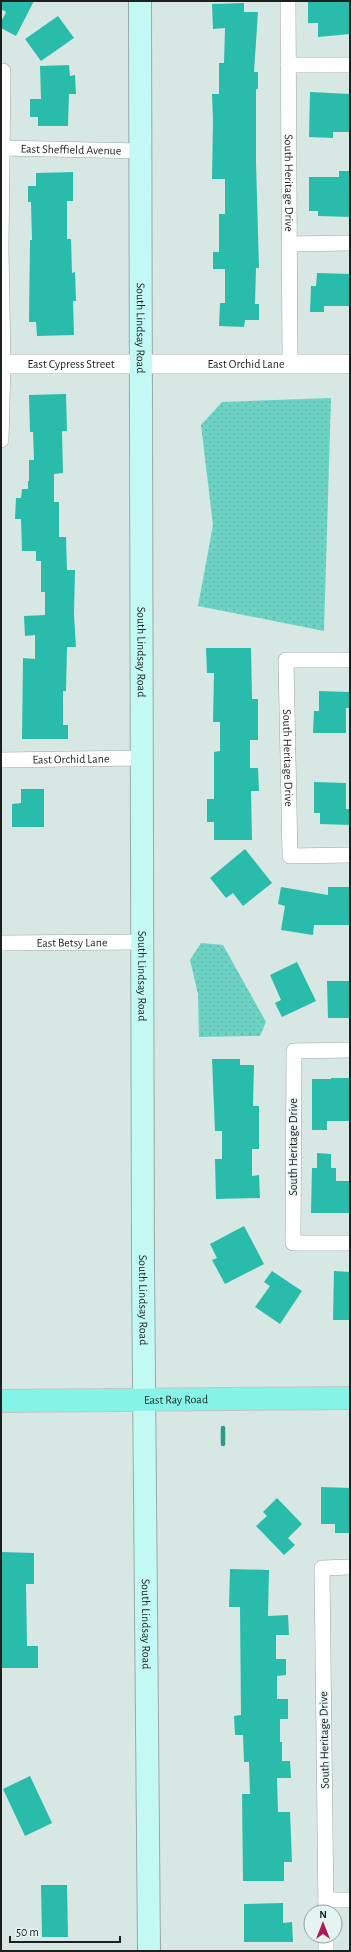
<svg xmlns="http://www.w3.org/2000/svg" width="351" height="1952" viewBox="0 0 351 1952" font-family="'Alegreya Sans',sans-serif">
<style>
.park{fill:url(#park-dots)}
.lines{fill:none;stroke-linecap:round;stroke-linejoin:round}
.stream{stroke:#30988b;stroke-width:4.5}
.building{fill:#29bcaa}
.minor-casing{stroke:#9aa9a6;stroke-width:16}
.tertiary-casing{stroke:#9aa9a6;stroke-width:20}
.secondary-casing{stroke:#9aa9a6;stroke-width:24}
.primary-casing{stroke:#c4c5c5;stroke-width:24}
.minor{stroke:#fff;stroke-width:15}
.tertiary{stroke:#fff;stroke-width:19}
.secondary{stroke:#c2f9f3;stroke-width:22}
.primary{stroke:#85f3e6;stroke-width:22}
.labels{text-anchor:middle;stroke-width:3;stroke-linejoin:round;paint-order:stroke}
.street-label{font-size:12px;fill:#1c2120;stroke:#e4f4f1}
</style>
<defs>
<pattern id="park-dots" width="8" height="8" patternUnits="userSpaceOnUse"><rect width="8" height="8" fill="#6cd3c4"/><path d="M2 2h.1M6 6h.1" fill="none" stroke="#5db5a8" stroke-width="1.8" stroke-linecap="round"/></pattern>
</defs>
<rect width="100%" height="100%" fill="#d7e7e3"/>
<g class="park">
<polygon points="331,398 324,631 198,606 213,525 201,425 222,402"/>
<polygon points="201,943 223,945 266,1022 260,1036 199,1037 198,994 190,960"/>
</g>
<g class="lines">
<polyline class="stream" points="223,1428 223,1444"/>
</g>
<g class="building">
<polygon points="1,1 34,1 16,36 1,28 1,22 6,12 1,9"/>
<polygon points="308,1 350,1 350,34 318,37 318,23 308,23"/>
<polygon points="244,3 244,12 258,12 254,72 258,72 258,89 256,89 256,162 259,268 256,268 255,304 259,304 259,320 245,320 244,327 219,326 220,303 225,303 225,269 213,269 213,252 219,252 219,214 225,214 225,179 212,179 213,120 212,94 219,94 219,63 224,63 225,28 213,29 212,4"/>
<polygon points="58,16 74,38 41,61 25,39"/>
<polygon points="69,65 70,76 75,75 76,94 69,94 68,126 38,126 38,117 30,117 30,99 41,99 40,66"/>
<polygon points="310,92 350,94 350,132 333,132 333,138 309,137"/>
<polygon points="339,171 350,171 350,217 318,216 318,211 309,211 309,177 339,177"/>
<polygon points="73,172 73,201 67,201 67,239 71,239 72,273 75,272 76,301 73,301 74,335 37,336 36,322 29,322 30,240 32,240 31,202 28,202 28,186 36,186 36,173"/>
<polygon points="317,273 350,274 350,306 324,306 324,312 310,312 311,286 316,286"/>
<polygon points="66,394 67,431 62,431 63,473 54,474 54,502 59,502 59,537 66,537 67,570 75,570 74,615 76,647 67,647 66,691 63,691 63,725 68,725 68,739 22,739 23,658 35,659 35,635 25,636 24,616 45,615 45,592 41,592 41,561 36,561 36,551 22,551 21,519 15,519 16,498 21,498 22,489 28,489 28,481 29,481 29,460 34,460 33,432 30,432 29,395"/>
<polygon points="206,648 251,648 252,699 258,699 258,740 250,740 250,768 258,768 259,791 251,791 252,840 214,840 214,822 207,822 207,799 214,799 214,752 220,751 220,722 213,722 214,673 207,673"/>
<polygon points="319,691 350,692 350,708 346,708 346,733 313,733 314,711 319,711"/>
<polygon points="314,782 346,783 346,809 350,809 350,825 320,824 320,813 314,813"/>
<polygon points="21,789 44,789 44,827 12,827 12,804 21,803"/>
<polygon points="245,849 272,883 243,906 233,893 226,898 210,878"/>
<polygon points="281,887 328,895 328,887 350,887 350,925 314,925 313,935 281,930 285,906 278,904"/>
<polygon points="297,962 316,1001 282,1017 275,1003 281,1000 270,975"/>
<polygon points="327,981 350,981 350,1018 328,1018"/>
<polygon points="212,1059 240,1059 240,1065 254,1065 253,1106 259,1106 259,1149 252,1149 252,1176 259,1175 260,1198 216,1199 215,1159 222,1159 222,1131 215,1131"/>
<polygon points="331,1078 350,1078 350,1121 327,1121 327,1130 312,1130 312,1079 331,1079"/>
<polygon points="317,1153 331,1154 331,1168 336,1168 336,1181 350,1181 350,1213 311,1213 312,1168 317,1168"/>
<polygon points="244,1226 264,1264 225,1284 212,1260 217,1258 210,1244"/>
<polygon points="272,1271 302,1291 280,1324 255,1307 270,1286 264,1282"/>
<polygon points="334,1271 350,1272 350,1320 333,1320"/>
<polygon points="321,1487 350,1488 350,1533 335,1533 335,1524 321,1524"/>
<polygon points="277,1498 302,1524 288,1538 295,1545 284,1555 256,1526 267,1516 263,1512"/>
<polygon points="1,1552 34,1553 34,1584 26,1584 27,1646 38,1646 38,1668 1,1668"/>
<polygon points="230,1569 269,1570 268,1616 288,1615 289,1635 276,1635 276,1659 286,1659 286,1675 277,1676 277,1699 288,1699 288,1719 280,1719 280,1742 282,1742 282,1761 290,1761 291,1778 277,1778 278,1812 290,1812 292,1862 284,1862 284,1881 243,1881 242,1794 250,1794 249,1762 244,1762 243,1735 235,1735 234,1716 241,1715 240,1607 229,1607"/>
<polygon points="30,1776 52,1823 25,1836 3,1789"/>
<polygon points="41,1885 67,1885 68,1937 42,1937"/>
<polygon points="283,1903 283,1923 292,1922 293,1942 244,1942 244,1904"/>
</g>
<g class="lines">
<g class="minor-casing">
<g id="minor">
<path id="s1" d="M288,1L290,365"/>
<polyline points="288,65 350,65"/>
<polyline points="1,71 3,71 1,249 3,364 1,440"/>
<path id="s2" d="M1,148L140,151"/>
<polyline points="289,244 350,243"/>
<path id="s3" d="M350,660H286L290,856L350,855"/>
<path id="s4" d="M1,760L142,758"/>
<path id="s5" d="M1,943L142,942"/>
<polyline points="350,1050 294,1051 293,1243 350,1243"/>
<polyline points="326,1900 350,1900"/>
<polyline points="326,1912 322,1568 350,1567"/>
<polyline points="326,1936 326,1951"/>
</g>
</g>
<g class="tertiary-casing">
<g id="tertiary">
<path id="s6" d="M1,364H350"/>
</g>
</g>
<g class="secondary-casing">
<g id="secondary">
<path id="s7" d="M140,1L143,1266L149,1951"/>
</g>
</g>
<g class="primary-casing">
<g id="primary">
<path id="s8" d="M1,1401L350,1398"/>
</g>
</g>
<use href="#minor" class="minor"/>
<use href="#tertiary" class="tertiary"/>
<use href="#secondary" class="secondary"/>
<use href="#primary" class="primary"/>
</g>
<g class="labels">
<g class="street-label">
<text dy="4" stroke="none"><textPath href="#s2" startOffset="70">East Sheffield Avenue</textPath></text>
<text dy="4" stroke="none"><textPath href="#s1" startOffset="182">South Heritage Drive</textPath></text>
<text dy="4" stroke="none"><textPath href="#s7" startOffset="327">South Lindsay Road</textPath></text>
<text dy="4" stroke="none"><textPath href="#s6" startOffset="70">East Cypress Street</textPath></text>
<text dy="4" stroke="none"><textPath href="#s6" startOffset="245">East Orchid Lane</textPath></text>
<text dy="4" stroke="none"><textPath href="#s7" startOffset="651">South Lindsay Road</textPath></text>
<text dy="4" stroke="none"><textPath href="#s3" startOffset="162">South Heritage Drive</textPath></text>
<text dy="4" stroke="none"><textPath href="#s4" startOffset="70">East Orchid Lane</textPath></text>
<text dy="4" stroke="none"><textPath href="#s5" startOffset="71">East Betsy Lane</textPath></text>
<text dy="4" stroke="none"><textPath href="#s7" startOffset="975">South Lindsay Road</textPath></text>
<text transform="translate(293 1147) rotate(-90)" y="4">South Heritage Drive</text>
<text dy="4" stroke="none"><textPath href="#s7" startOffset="1299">South Lindsay Road</textPath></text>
<text dy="4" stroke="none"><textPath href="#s8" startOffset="175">East Ray Road</textPath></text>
<text dy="4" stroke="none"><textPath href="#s7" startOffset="1623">South Lindsay Road</textPath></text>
<text transform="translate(324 1740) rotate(-91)" y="4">South Heritage Drive</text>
</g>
</g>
<rect width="351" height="1952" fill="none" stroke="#1c2120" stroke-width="4"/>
<g transform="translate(323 1924)"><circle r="19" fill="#e4f4f1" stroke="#94a09d"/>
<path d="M0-3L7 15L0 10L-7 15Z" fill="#aa1b57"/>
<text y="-6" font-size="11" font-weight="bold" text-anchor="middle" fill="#1c2120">N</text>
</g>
<path d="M10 1936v6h110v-6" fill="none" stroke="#1c2120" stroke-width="2"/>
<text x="16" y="1936" font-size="12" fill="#1c2120" stroke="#e4f4f1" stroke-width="3" paint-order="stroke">50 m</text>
</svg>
